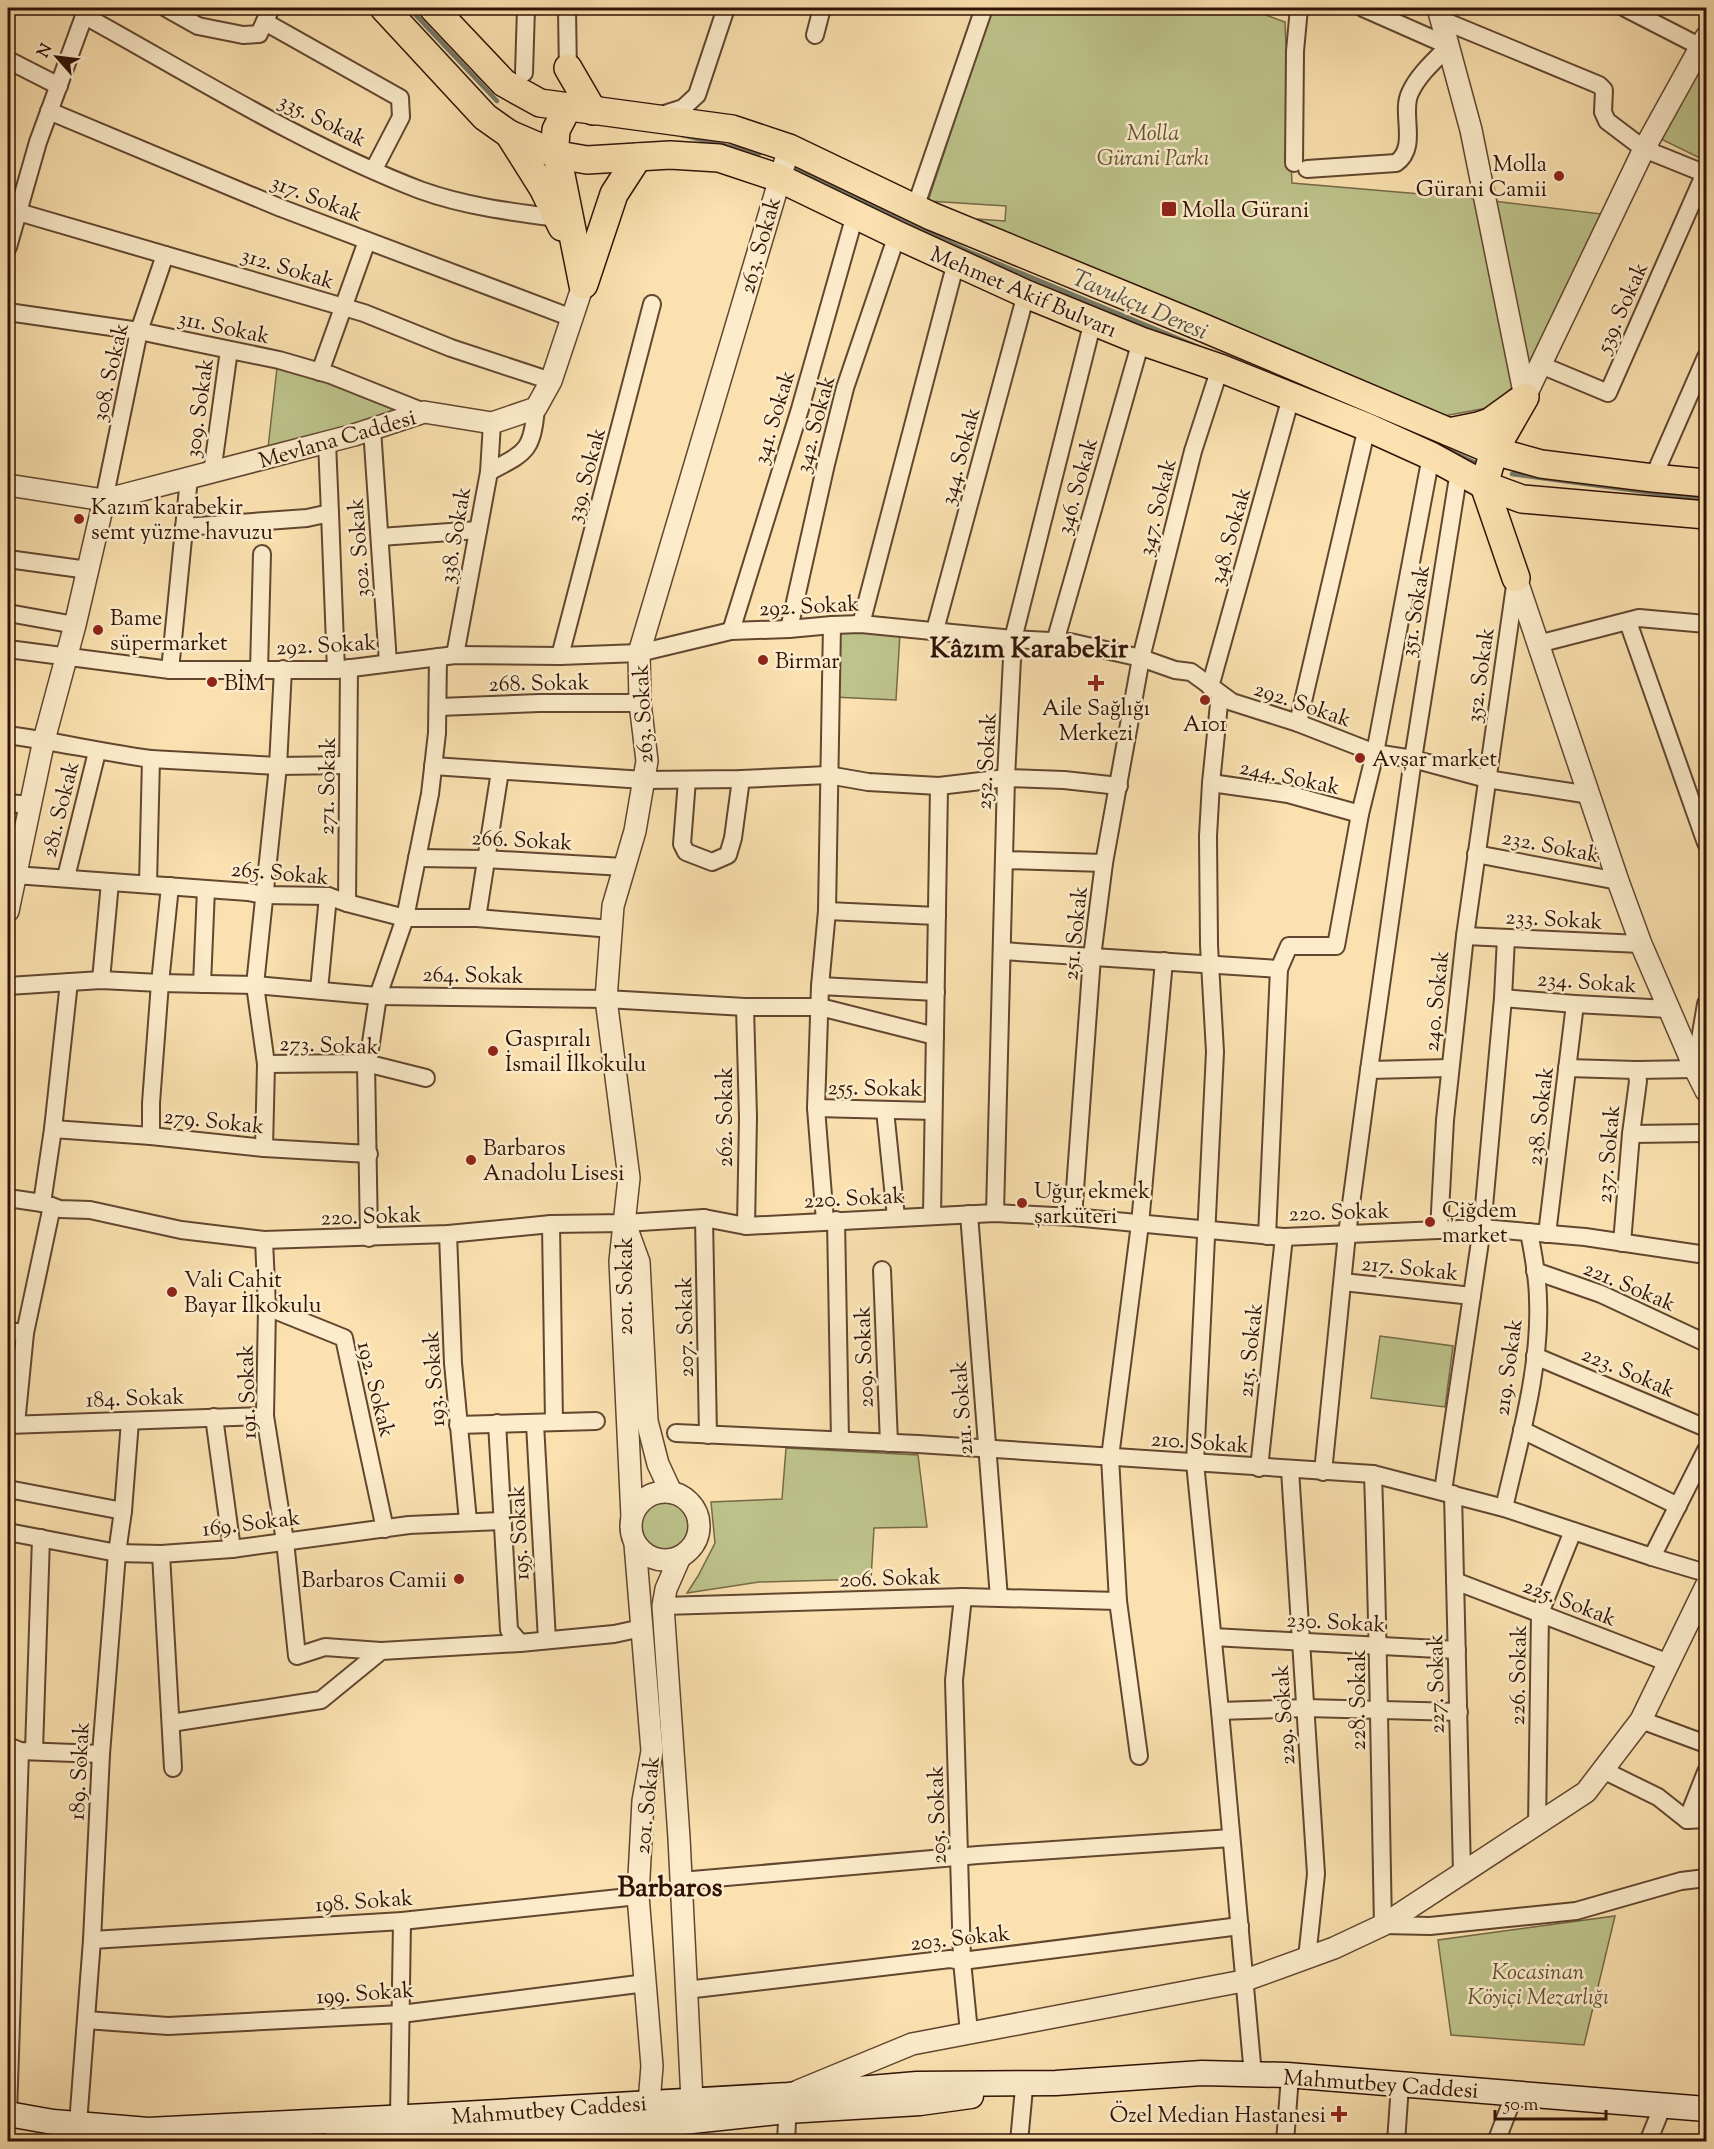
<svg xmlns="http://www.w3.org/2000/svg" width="1714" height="2149" viewBox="0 0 1714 2149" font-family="'Sorts Mill Goudy',serif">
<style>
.green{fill:#bdc38b;stroke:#766a48;stroke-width:1.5}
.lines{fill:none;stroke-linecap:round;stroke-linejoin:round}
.stream{stroke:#737967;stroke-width:4.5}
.minor-casing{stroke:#624630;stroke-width:20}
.tertiary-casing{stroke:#624630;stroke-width:24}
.secondary-casing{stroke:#301206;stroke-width:27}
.primary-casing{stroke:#301206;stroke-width:30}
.minor{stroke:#fceccb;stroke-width:16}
.tertiary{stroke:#fceccb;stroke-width:21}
.secondary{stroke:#fceccb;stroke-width:24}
.primary{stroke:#fae1af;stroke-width:27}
.poi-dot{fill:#8f2418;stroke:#fceccb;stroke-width:2}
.labels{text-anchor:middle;stroke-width:5;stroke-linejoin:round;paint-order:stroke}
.street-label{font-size:22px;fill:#301206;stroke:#fceccb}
.park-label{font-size:22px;font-style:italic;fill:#615035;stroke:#fceccb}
.poi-label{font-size:22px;fill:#301206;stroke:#fceccb;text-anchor:start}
.water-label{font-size:24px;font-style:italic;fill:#574e3e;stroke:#fceccb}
.district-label{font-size:28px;font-weight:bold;fill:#301206;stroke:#fceccb}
</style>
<rect width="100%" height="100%" fill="#fae1af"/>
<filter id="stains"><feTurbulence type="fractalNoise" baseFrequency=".00333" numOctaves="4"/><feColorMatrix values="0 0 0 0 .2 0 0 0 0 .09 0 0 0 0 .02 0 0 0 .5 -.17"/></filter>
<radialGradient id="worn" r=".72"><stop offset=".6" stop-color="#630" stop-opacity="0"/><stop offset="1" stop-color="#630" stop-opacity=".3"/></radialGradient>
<g class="green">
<polygon points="992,8 1247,8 1285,22 1292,183 1468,198 1602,214 1528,372 1492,407 1444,416 977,219 1005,221 1006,206 928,201"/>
<polygon points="1706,59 1706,161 1661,139"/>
<polygon points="277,368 329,383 406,410 268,448"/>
<polygon points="837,630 900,633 896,700 833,697"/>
<polygon points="1380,1336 1453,1346 1445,1407 1371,1398"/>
<polygon points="786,1448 918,1455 927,1527 874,1528 871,1579 759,1582 687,1593 698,1576 715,1543 711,1502 782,1499"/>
<circle cx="663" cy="1526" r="25"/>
<polygon points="1615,1916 1584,2045 1451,2035 1438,1940"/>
</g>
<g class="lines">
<g class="stream">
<polyline points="409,8 497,101"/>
<polyline points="682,135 759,154"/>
<polyline points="794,169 968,251 1201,348"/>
<polyline points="1442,447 1476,463"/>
<polyline points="1512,474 1706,500"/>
</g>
<g class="minor-casing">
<g id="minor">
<polyline points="166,8 198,26 243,35 259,34 271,8"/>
<polyline points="567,8 568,76"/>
<polyline points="1625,8 1701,47"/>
<path d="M85,16C192,75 305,146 420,190C464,206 511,212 558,218"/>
<polyline points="1442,20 1599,85 1604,90 1603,112 1607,121 1644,149 1706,174"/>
<polyline points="265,22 400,98 401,117 374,169"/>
<polyline points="815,35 822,8"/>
<polyline points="8,60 59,86"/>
<polyline points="524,73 526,8"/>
<polyline points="49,111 281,208 572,318"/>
<polyline points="661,115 683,108 697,95 726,8"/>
<polyline points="1294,163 1295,51 1299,8"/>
<path d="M1307,169L1396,163C1419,147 1400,113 1410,93C1418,75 1435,60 1449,46L1363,8"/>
<polyline points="915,208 984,8"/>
<polyline points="8,209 364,313 451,348 551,381"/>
<polyline points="8,247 38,142 87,8"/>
<polyline points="8,312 139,331 279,360 331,375 424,412"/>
<polyline points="1541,365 1608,393 1705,173"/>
<polyline points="320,372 367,241"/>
<polyline points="372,429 388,663"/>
<polyline points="327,442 330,513"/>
<path d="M489,472C526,452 532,452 536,408"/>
<polyline points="212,473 229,350"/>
<polyline points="1653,478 1706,357"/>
<polyline points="104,500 139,331 165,255"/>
<polyline points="184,527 307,518 330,513 336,670"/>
<polyline points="380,537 478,530"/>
<polyline points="8,559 88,570"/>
<polyline points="8,613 75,625"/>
<polyline points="1628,622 1706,843"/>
<polyline points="861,624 956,262"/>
<polyline points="789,629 826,464 845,388 897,235"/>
<polyline points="935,630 1026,294"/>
<polyline points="731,631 800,409 855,215"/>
<polyline points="1055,642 1141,341"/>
<polyline points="1538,644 1639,618 1706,624"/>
<polyline points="8,649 170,670 336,670 455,655 560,656 639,653 731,631 789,629 832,625 861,624 1013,639 1070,642 1141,658 1175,670 1191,672 1232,702 1298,723 1375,753 1413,759 1487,779 1590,795"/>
<polyline points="455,655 489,472 492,423"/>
<polyline points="560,656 652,304"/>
<polyline points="170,670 189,478"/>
<polyline points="259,670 262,554"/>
<polyline points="1210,687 1291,397"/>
<polyline points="1220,694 1211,783 1208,836 1209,945 1215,1052 1195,1463 1220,1711 1253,2075"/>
<polyline points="439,707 539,703 640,703"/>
<polyline points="1298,723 1367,427"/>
<path d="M8,735C56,742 103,752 151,759L148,884"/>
<polyline points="151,759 278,766 348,765"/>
<polyline points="433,766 644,780 741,779 828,775 868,782 939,786 1006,778 1064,780 1119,786"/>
<polyline points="687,780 682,844 686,852 712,862 728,855 733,838 741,779"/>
<polyline points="1211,783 1288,794 1360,814"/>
<polyline points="8,803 30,805"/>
<polyline points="1476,854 1618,881"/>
<polyline points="417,858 485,859 624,867"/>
<polyline points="1004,860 1104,863"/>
<polyline points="15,875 248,892 264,895 328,896 347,903 405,918 477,918 612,929"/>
<polyline points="66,877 97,752"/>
<polyline points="347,903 349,668"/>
<polyline points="827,911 937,916"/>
<polyline points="477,918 500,771"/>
<polyline points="1465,936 1641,944"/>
<polyline points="1002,951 1279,969"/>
<polyline points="101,980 110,882"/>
<polyline points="202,984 206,889"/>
<polyline points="8,986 101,980 160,983 255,985 378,996 606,999 745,1007 820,1007 935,1036"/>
<polyline points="820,986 936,992"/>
<polyline points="319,990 328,896"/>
<polyline points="1503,998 1575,1004 1669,1009"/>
<polyline points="745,1007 748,1117 746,1226"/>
<polyline points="266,1064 366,1063 426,1078"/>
<polyline points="1567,1068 1636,1070 1695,1069 1706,1004"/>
<polyline points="1369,1070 1450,1068"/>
<polyline points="816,1108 933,1111"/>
<polyline points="885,1110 896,1217"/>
<polyline points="53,1129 151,1136 264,1148 369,1154"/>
<polyline points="1631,1134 1706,1133"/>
<polyline points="151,1136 151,1103 160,983 170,886"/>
<polyline points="264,1148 266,1064 255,985 278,766 283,669"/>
<polyline points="8,1198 42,1203 60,1209 90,1210 181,1230 264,1240 448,1234 551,1224 625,1223 704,1218 746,1226 995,1213 1073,1217 1284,1237 1482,1228 1585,1237 1706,1255"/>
<polyline points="42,1203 53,1129 69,982"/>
<polyline points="995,1213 1006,778 1013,639 1093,321"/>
<polyline points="969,1214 999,1598"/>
<polyline points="932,1215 939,786"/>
<polyline points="1073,1217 1092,957 1104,863 1141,658 1193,451 1220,368"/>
<polyline points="704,1218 708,1435"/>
<polyline points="836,1220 840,1440"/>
<polyline points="825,1221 816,1108 820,986 827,911 832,625"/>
<polyline points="551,1224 554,1422"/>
<polyline points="1439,1230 1445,1120 1465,936 1516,579"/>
<polyline points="448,1234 453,1363 468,1521"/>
<polyline points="1547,1234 1575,1004"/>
<polyline points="1267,1236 1279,969 1289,946 1336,946 1360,814 1375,753 1431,456"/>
<polyline points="369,1238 366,1063 369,1056 378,996 405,918 430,794 437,733 438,657"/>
<polyline points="264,1240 267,1307 265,1416 285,1541 297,1656 325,1647 381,1651"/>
<polyline points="1622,1243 1631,1134 1638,1081 1636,1070"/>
<polyline points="882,1270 889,1443"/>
<polyline points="1535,1271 1601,1294 1706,1343"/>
<polyline points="1343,1282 1472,1296"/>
<polyline points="267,1307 344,1338 385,1529"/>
<polyline points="8,1331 25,1333"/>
<polyline points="1535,1356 1706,1428"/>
<polyline points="214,1417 232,1549"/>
<polyline points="497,1423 509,1630 520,1643 614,1634 642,1628"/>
<polyline points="16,1424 25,1333 52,1206"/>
<polyline points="535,1424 547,1640"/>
<polyline points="8,1425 265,1416"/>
<polyline points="458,1425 596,1421"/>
<polyline points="1522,1430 1678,1506"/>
<polyline points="676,1433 918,1444 1373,1474 1504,1508 1652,1557 1706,1573"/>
<polyline points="1259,1468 1284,1237"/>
<polyline points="1290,1470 1316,1874 1307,1958"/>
<polyline points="1323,1472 1347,1234 1369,1070 1413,759 1459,471"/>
<path d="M1373,1474C1378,1624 1380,1775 1383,1925L1430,1926L1576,1911L1681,1881L1706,1878"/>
<polyline points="8,1489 123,1511"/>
<polyline points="1443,1491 1482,1228 1503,998 1506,938"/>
<polyline points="1453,1494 1462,1873"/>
<path d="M1504,1508C1519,1442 1541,1368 1538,1300C1538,1277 1533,1254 1529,1232"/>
<polyline points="8,1532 117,1553 161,1554 232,1549 409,1525 501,1521"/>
<polyline points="161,1554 173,1768"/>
<polyline points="1652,1557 1706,1450"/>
<polyline points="1455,1581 1669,1663"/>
<polyline points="963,1597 954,1680 962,1961 969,2032"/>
<polyline points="663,1606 963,1597 1118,1601"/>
<polyline points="1213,1637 1457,1650"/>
<polyline points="1220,1711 1306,1708 1459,1712"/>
<polyline points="1641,1720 1706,1744"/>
<polyline points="171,1723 321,1700 381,1651 520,1643"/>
<polyline points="8,1746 20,1751 101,1754"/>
<polyline points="34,1750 41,1538"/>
<polyline points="1139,1756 1118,1601 1110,1457 1140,1224 1164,961"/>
<polyline points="1603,1770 1658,1797 1687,1820 1706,1819"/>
<polyline points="1687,1820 1706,1772"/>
<polyline points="1537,1826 1540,1613 1573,1531"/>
<polyline points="681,1881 978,1855 1231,1838"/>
<polyline points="92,1940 402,1921 638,1896"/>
<polyline points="686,1990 950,1959 962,1961 1240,1926"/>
<polyline points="86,2020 168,2026 401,2014 646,1983"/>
<polyline points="8,2114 20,1751"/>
<polyline points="399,2117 402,1921"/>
<polyline points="78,2124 92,1940 101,1754 117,1553 123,1511 130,1421"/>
<polyline points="250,2141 250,2142"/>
<polyline points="76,2142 77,2137"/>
<polyline points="786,2142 788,2101"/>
<polyline points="1019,2142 1024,2088"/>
<polyline points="1285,2142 1290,2076"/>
<polyline points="1396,2142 1400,2085"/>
<polyline points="1496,2142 1515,2093"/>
<polyline points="1648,2142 1663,2105"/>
</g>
</g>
<g class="tertiary-casing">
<g id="tertiary">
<polyline points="1438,8 1471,130 1525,397"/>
<polyline points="1525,397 1644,149 1706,37"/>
<polyline points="8,485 104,500 354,435 424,412 492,423 536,408 551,381 583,285"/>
<polyline points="1516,578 1618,881 1641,944 1695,1069 1706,1091"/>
<polyline points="8,911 44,740 75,625 104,500"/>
<polyline points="627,1229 639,1262 647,1421 658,1464 671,1492"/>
<circle cx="665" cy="1526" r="34"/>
<polyline points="632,1517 620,1261 629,1178 606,999 613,906 635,831 647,761 640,703 639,653 789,148"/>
<polyline points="635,1544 652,1751 643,1801 638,1896 652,2066 649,2103"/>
<polyline points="680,1557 666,1589 663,1606 679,1838 692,2100"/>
<polyline points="798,2091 912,2044 1243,1981 1334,1948 1383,1925 1586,1792 1641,1720 1706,1586"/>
</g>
</g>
<g class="secondary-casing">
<g id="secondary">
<polyline points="8,2114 53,2122 148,2130 427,2116 788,2095 917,2084 1056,2083 1202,2073 1287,2075 1706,2109"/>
<polyline points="338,2136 428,2135 673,2123 787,2111 920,2103 971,2096"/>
</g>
</g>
<g class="primary-casing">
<g id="primary">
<polyline points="384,8 485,117 509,134 558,155 587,160 670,155 719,158 779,178 897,235 1026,294 1141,341 1220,368 1367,427 1431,456 1484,485 1522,499 1706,515"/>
<polyline points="433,8 504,83 540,103 732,129 789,148 931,216 1199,326 1494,451 1541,464 1653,478 1706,483"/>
<polyline points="568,68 593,111"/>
<polyline points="568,107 556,130 555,145 583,285"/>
<polyline points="509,134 543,188 562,227"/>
<polyline points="584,284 614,194 638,157"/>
<polyline points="1449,432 1478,426 1490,422 1519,401"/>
<polyline points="1516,578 1484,485 1494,451 1525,397"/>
</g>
</g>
<use href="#minor" class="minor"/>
<use href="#tertiary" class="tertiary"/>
<use href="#secondary" class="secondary"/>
<use href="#primary" class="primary"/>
</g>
<g class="poi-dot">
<circle cx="1559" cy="176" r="6"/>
<rect x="1161" y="201" width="16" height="16" rx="3"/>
<circle cx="79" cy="519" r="6"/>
<circle cx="98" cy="630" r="6"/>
<circle cx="763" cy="660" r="6"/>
<circle cx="212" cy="682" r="6"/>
<path d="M1093 674h6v6h6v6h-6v6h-6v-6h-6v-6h6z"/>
<circle cx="1205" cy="700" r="6"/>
<circle cx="1360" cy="758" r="6"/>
<circle cx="493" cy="1051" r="6"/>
<circle cx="471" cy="1160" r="6"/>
<circle cx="1022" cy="1203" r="6"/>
<circle cx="1430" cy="1222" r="6"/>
<circle cx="172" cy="1292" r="6"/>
<circle cx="459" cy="1579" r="6"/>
<path d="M1336 2105h6v6h6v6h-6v6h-6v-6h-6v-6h6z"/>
</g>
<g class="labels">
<g class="street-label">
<text transform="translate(323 119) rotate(26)" y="8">335. Sokak</text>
<text transform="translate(317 197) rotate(21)" y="8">317. Sokak</text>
<text transform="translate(759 245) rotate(-74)" y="8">263. Sokak</text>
<text transform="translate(288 267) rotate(17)" y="8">312. Sokak</text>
<text transform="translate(1024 291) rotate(23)" y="8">Mehmet Akif Bulvarı</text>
<text transform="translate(1621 307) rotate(-66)" y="8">539. Sokak</text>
<text transform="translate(224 326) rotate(12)" y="8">311. Sokak</text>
<text transform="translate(109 372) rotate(-77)" y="8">308. Sokak</text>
<text transform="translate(198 408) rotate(-82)" y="8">309. Sokak</text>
<text transform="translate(773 417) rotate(-73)" y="8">341. Sokak</text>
<text transform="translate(814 424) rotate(-75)" y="8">342. Sokak</text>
<text transform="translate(337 438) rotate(-16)" y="8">Mevlana Caddesi</text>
<text transform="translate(959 456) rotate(-75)" y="8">344. Sokak</text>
<text transform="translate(585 475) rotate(-75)" y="8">339. Sokak</text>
<text transform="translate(1076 486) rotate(-74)" y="8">346. Sokak</text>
<text transform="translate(1156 507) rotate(-76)" y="8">347. Sokak</text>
<text transform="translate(454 535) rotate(-80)" y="8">338. Sokak</text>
<text transform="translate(1229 536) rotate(-74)" y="8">348. Sokak</text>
<text transform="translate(358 548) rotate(-94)" y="8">302. Sokak</text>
<text transform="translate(809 605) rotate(-3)" y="8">292. Sokak</text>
<text transform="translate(1414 611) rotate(-81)" y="8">351. Sokak</text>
<text transform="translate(326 644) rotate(-3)" y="8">292. Sokak</text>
<text transform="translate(1479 675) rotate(-82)" y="8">352. Sokak</text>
<text transform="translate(539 682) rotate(-1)" y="8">268. Sokak</text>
<text transform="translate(1303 703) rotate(19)" y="8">292. Sokak</text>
<text transform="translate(642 714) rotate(-93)" y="8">263. Sokak</text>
<text transform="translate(985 761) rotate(-87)" y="8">252. Sokak</text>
<text transform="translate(1290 776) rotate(12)" y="8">244. Sokak</text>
<text transform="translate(326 786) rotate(-89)" y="8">271. Sokak</text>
<text transform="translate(59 809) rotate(-76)" y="8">281. Sokak</text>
<text transform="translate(522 839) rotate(3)" y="8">266. Sokak</text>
<text transform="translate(1551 845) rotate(11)" y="8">232. Sokak</text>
<text transform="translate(280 872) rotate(5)" y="8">265. Sokak</text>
<text transform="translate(1554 918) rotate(3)" y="8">233. Sokak</text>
<text transform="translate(1074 933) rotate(-84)" y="8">251. Sokak</text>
<text transform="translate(473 974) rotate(1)" y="8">264. Sokak</text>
<text transform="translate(1587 981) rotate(4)" y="8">234. Sokak</text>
<text transform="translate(1435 1001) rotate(-84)" y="8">240. Sokak</text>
<text transform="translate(329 1044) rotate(2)" y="8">273. Sokak</text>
<text transform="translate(875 1087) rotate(1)" y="8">255. Sokak</text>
<text transform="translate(1539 1116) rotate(-83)" y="8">238. Sokak</text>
<text transform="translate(724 1117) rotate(-90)" y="8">262. Sokak</text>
<text transform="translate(214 1120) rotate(6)" y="8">279. Sokak</text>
<text transform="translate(1607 1154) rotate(-85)" y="8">237. Sokak</text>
<text transform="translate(854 1197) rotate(-3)" y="8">220. Sokak</text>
<text transform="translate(1339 1211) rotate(-2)" y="8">220. Sokak</text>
<text transform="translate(371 1215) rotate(-2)" y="8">220. Sokak</text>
<text transform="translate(1410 1267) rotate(6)" y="8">217. Sokak</text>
<text transform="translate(1630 1285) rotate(23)" y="8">221. Sokak</text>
<text transform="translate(624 1286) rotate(-90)" y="8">201. Sokak</text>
<text transform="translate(684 1327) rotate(-91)" y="8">207. Sokak</text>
<text transform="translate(1249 1350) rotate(-84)" y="8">215. Sokak</text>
<text transform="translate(863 1357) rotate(-92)" y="8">209. Sokak</text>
<text transform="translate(1507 1367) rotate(-82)" y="8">219. Sokak</text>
<text transform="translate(1629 1371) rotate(23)" y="8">223. Sokak</text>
<text transform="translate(433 1379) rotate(-94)" y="8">193. Sokak</text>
<text transform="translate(377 1389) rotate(76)" y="8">192. Sokak</text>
<text transform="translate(246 1392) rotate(-92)" y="8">191. Sokak</text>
<text transform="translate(135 1397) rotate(-2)" y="8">184. Sokak</text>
<text transform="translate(961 1408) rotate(-94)" y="8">211. Sokak</text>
<text transform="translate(1200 1441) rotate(4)" y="8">210. Sokak</text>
<text transform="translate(251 1522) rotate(-7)" y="8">169. Sokak</text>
<text transform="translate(518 1533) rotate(-93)" y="8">195. Sokak</text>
<text transform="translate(890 1577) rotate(-2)" y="8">206. Sokak</text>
<text transform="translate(1570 1601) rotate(21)" y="8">225. Sokak</text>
<text transform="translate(1336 1621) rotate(3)" y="8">230. Sokak</text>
<text transform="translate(1517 1675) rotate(-89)" y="8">226. Sokak</text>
<text transform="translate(1435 1684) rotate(-91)" y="8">227. Sokak</text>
<text transform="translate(1357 1700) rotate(-90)" y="8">228. Sokak</text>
<text transform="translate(1283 1715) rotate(-94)" y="8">229. Sokak</text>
<text transform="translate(78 1771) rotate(-87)" y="8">189. Sokak</text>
<text transform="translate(646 1805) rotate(-84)" y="8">201. Sokak</text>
<text transform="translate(936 1815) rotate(-92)" y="8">205. Sokak</text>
<text transform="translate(364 1900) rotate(-4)" y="8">198. Sokak</text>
<text transform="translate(960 1937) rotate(-6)" y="8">203. Sokak</text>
<text transform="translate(365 1992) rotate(-4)" y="8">199. Sokak</text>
<text transform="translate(1381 2083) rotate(4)" y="8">Mahmutbey Caddesi</text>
<text transform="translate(549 2109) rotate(-4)" y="8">Mahmutbey Caddesi</text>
</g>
<g class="park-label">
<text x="1153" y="140">Molla<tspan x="1153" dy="25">Gürani Parkı</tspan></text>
<text x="1538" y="1979">Kocasinan<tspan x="1538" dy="25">Köyiçi Mezarlığı</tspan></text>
</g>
<g class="poi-label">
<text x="1547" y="171" text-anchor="end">Molla<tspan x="1547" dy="25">Gürani Camii</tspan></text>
<text x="1182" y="217">Molla Gürani</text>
<text x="91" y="514">Kazım karabekir<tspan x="91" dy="25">semt yüzme havuzu</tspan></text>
<text x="110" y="625">Bame<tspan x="110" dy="25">süpermarket</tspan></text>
<text x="775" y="668">Birmar</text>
<text x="224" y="690">BİM</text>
<text x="1096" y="715" text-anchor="middle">Aile Sağlığı<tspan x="1096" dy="25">Merkezi</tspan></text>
<text x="1205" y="731" text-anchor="middle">A101</text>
<text x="1372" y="766">Avşar market</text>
<text x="505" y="1046">Gaspıralı<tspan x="505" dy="25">İsmail İlkokulu</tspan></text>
<text x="483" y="1155">Barbaros<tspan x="483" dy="25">Anadolu Lisesi</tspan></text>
<text x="1034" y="1198">Uğur ekmek<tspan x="1034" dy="25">şarküteri</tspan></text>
<text x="1442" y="1217">Çiğdem<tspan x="1442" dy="25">market</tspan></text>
<text x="184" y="1287">Vali Cahit<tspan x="184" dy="25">Bayar İlkokulu</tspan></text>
<text x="447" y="1587" text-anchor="end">Barbaros Camii</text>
<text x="1326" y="2122" text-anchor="end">Özel Median Hastanesi</text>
</g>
<g class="water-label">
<text transform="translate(1140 304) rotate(23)" y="8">Tavukçu Deresi</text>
</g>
<g class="district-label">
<text x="1029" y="657">Kâzım Karabekir</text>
<text x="670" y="1896">Barbaros</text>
</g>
</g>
<rect width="1714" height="2149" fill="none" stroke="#fae1af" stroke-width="30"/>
<rect x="9" y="9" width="1696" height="2131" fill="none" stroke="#301206" stroke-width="3"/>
<rect x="15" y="15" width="1684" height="2119" fill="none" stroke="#301206" stroke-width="1.5"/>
<g transform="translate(57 57) rotate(298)" stroke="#fceccb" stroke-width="4.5" paint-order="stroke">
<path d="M0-4.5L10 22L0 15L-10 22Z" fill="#301206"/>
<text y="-9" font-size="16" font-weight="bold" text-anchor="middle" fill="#301206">N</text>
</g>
<path d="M1495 2110v9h111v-9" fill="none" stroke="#301206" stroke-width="3"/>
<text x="1504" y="2110" font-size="18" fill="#301206" stroke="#fceccb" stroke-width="4.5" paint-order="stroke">50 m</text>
<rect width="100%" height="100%" filter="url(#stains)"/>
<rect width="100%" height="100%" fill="url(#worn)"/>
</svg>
